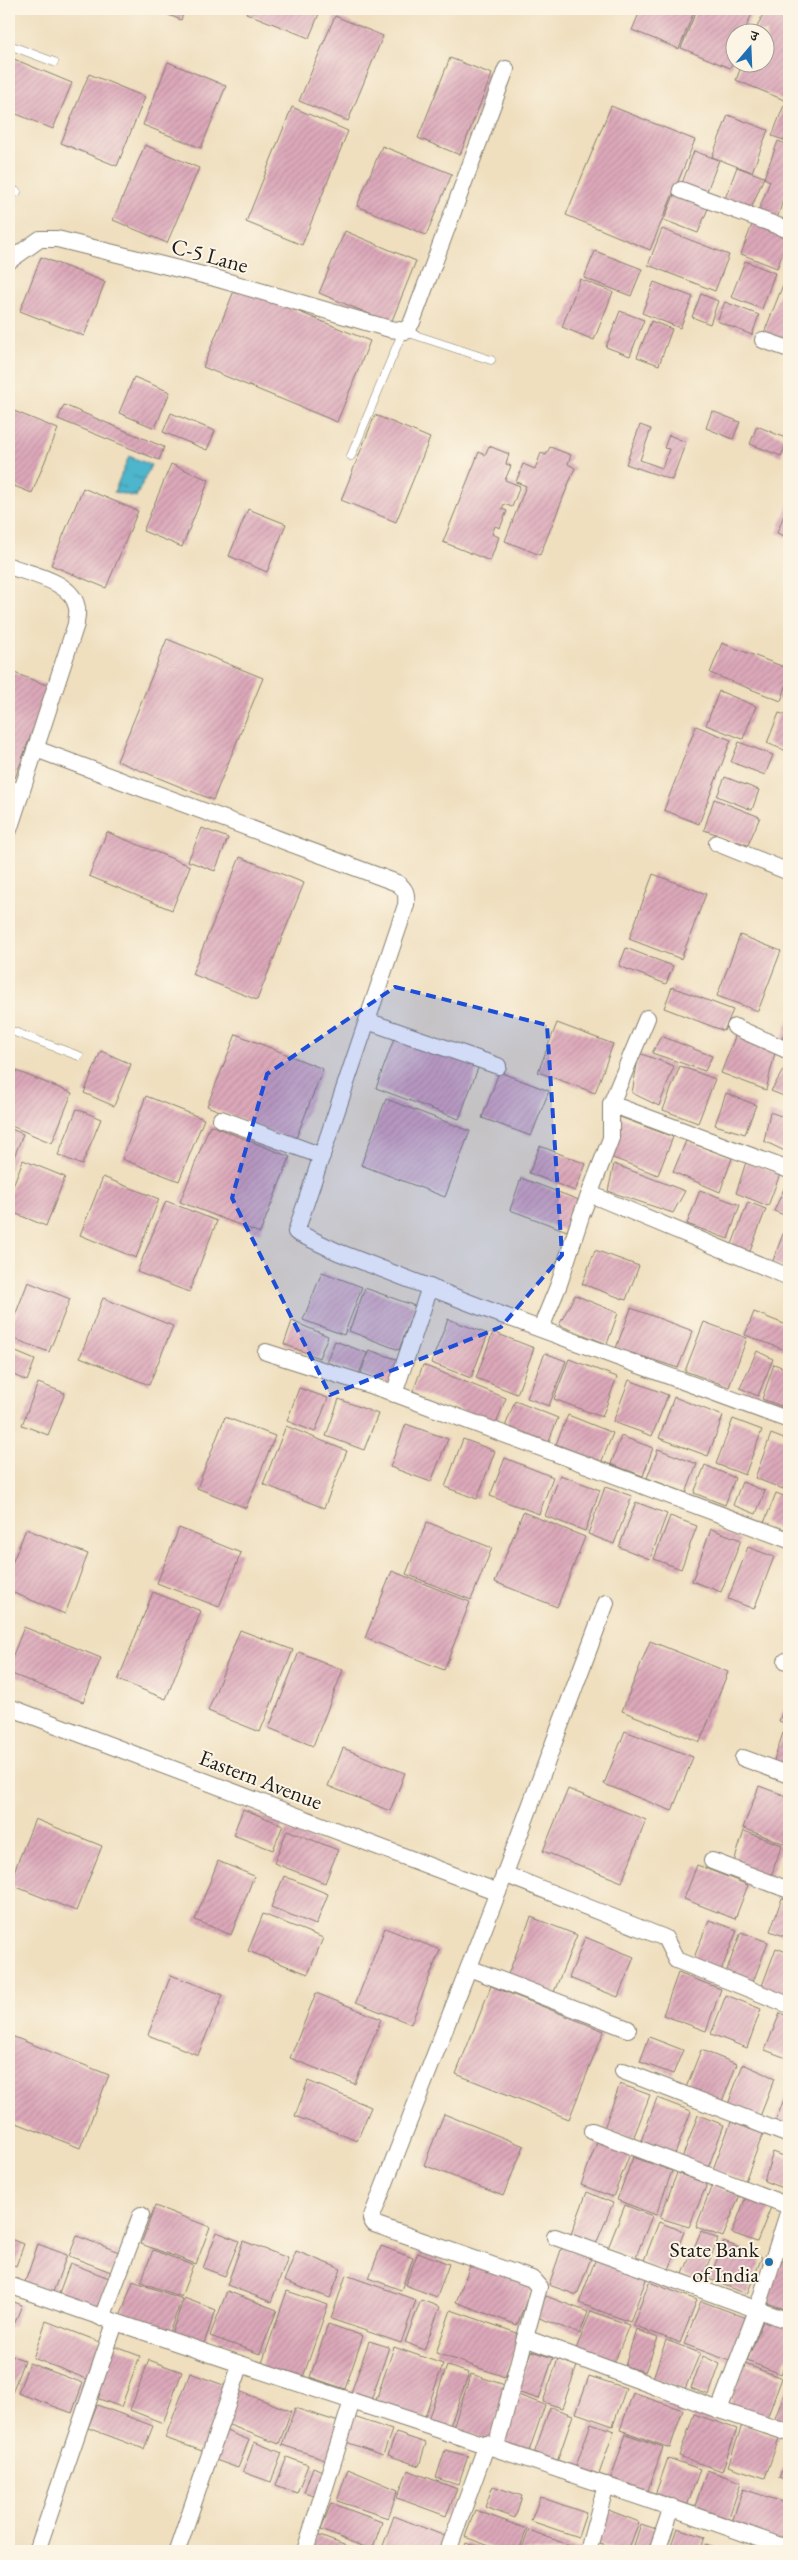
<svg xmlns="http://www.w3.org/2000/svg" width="798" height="2560" viewBox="0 0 798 2560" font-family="'EB Garamond','Noto Serif Devanagari',serif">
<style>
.water{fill:url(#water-ripples);stroke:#356874}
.building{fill:url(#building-hatch)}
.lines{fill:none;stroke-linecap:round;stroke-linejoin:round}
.service-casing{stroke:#867e6e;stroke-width:9}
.minor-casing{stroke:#867e6e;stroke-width:18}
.service{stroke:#fff;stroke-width:8}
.minor{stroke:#fff;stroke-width:16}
.marked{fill:#1d4ed8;fill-opacity:0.2;stroke:#1d4ed8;stroke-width:4;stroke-dasharray:10 6;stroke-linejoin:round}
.poi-dot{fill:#1f6fb2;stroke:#fcf5e5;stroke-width:2}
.labels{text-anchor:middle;stroke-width:4;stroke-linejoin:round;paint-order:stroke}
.street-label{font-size:22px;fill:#1c1c1c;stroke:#fcf5e5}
.poi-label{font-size:22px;fill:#1c1c1c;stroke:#fcf5e5;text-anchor:end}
</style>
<defs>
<pattern id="water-ripples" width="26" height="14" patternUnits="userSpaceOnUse" patternTransform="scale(1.25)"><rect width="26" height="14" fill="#4eb5cc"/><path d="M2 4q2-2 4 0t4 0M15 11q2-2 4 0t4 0" fill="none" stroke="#4092a5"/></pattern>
<pattern id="building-hatch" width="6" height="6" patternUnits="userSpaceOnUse" patternTransform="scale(1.25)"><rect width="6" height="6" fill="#dca8ba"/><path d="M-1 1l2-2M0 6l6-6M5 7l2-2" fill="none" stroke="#bc909f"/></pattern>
</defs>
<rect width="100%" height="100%" fill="#fcf5e5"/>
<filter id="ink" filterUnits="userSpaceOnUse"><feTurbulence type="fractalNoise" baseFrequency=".02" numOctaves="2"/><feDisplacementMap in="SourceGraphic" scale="10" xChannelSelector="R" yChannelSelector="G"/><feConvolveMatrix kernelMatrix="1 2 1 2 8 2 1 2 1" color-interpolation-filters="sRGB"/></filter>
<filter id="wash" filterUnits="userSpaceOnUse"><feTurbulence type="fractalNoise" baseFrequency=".0096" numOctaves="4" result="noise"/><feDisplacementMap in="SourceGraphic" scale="20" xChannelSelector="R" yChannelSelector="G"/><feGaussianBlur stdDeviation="1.12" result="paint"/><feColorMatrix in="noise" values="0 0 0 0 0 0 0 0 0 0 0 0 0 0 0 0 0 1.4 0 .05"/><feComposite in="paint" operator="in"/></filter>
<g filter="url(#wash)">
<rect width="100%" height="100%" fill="#efdfbf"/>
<polygon class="water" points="129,456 151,465 136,497 114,492"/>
<g id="blocks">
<g class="building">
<polygon points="154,9 185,9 181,20"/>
<polygon points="248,9 321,9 309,38 246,13"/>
<polygon points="641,9 695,9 679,49 632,30"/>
<polygon points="697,9 754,9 744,32 736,32 736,54 730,68 681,48"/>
<polygon points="765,9 789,9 789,102 736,80 743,62 766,62 766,32 755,32"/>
<polygon points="335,16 383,36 348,121 299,101"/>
<polygon points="9,57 72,83 53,129 9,111"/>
<polygon points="450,58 492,74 460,155 418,138"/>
<polygon points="168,62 226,86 201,148 143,125"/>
<polygon points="89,74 145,97 117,166 61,143"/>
<polygon points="784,105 789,107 789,142 772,136"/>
<polygon points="611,106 695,140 650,250 566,215"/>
<polygon points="292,107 348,131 302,245 246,222"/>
<polygon points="728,115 768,130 752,172 712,157"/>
<polygon points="778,141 789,145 789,182 776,222 757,215 770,181 764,178"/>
<polygon points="145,145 199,168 167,243 113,220"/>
<polygon points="382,146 452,174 426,235 357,206"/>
<polygon points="694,151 719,160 705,196 681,186"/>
<polygon points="737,167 764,177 749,214 723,204"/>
<polygon points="675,192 709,206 698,233 664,220"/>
<polygon points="753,222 789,236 777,268 741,254"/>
<polygon points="662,229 729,255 715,291 648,265"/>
<polygon points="345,231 416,261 391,323 319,293"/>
<polygon points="595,251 642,269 631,296 584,278"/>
<polygon points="41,257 105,282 84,336 20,311"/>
<polygon points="745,261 775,273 762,309 731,297"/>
<polygon points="786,277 789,279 789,343 764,333"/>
<polygon points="580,279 613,292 594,340 562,327"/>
<polygon points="654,282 693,297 680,328 642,313"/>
<polygon points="236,286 370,341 337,422 203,367"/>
<polygon points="701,294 718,301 710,324 692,317"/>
<polygon points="725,302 759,315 752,335 717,321"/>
<polygon points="620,311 644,320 630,356 606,347"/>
<polygon points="651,321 672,329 659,365 637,357"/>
<polygon points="134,377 170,392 155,428 119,413"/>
<polygon points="64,405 164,447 159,460 58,419"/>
<polygon points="9,409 58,429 32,493 9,484"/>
<polygon points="712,411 740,422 733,439 706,428"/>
<polygon points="171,413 215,431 207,450 163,432"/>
<polygon points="375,415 430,438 396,522 341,500"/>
<polygon points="640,425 651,429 640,460 662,468 669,449 664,448 669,435 686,442 672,480 626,464"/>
<polygon points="757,426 788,439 781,456 750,444"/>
<polygon points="489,446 509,454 506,464 511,466 505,480 520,486 512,507 504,504 502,509 507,511 500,528 495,526 492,534 499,537 490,561 443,542 479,452 485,455"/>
<polygon points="550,447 571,455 568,464 575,468 540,555 505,541 526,486 516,482 523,464 535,469 541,453 546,455"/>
<polygon points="171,464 209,480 182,547 143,531"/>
<polygon points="83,488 138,511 106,588 51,565"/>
<polygon points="789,502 789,538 777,533"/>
<polygon points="248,509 286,524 267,572 229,556"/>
<polygon points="167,639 263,678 213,800 117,761"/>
<polygon points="722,643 789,669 789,678 781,701 710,673"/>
<polygon points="9,671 49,686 15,778 9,775"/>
<polygon points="719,691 756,706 743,739 706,725"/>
<polygon points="779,713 789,716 789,752 767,743"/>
<polygon points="696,726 731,740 699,824 664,810"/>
<polygon points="739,742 773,755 765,775 731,762"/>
<polygon points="725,777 759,790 752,810 717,796"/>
<polygon points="714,799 760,817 748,845 704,830"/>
<polygon points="202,828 228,838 215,871 188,861"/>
<polygon points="107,832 190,866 172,910 89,876"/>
<polygon points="240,857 304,883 257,1000 192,974"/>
<polygon points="653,874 706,894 681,959 629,939"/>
<polygon points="740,935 781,951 758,1011 717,996"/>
<polygon points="626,948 673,966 666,984 619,966"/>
<polygon points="672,987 733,1010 724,1031 664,1008"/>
<polygon points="789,1019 789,1044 781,1041"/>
<polygon points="557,1023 613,1044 595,1093 538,1072"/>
<polygon points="236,1034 323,1069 295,1141 207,1106"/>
<polygon points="736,1034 775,1053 766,1090 721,1073"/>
<polygon points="395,1036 478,1068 459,1119 376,1088"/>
<polygon points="661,1036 712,1056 705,1071 652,1053"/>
<polygon points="101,1051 131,1064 114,1106 84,1093"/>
<polygon points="639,1053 674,1066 659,1106 632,1093"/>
<polygon points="680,1066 715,1079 698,1123 663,1110"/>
<polygon points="785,1067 789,1068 789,1098 771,1091"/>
<polygon points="9,1068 72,1093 52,1143 9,1125"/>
<polygon points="499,1072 549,1091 531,1136 482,1118"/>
<polygon points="726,1093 756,1105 745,1134 715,1125"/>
<polygon points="146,1096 204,1119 179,1181 122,1159"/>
<polygon points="386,1099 470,1131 445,1197 361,1165"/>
<polygon points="77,1109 101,1119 82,1165 58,1155"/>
<polygon points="770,1112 789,1119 789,1153 764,1141"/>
<polygon points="620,1117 673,1137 658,1175 605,1155"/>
<polygon points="210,1125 290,1157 260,1233 180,1202"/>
<polygon points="9,1128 23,1134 9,1170"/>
<polygon points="686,1141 732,1158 720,1192 673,1172"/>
<polygon points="540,1146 586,1164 575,1191 529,1173"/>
<polygon points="23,1160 65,1177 46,1226 9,1211 9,1196"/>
<polygon points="746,1162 780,1174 768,1206 736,1193"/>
<polygon points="614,1164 685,1191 673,1213 608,1191"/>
<polygon points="103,1177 159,1199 136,1258 80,1235"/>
<polygon points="521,1178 579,1200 567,1231 510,1210"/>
<polygon points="788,1180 789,1181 789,1217 774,1211"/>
<polygon points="700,1190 740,1205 728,1239 687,1224"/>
<polygon points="166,1201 217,1221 189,1292 137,1272"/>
<polygon points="748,1202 766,1209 749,1254 731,1247"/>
<polygon points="789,1218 789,1270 772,1263"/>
<polygon points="595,1250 639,1266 626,1300 582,1284"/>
<polygon points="322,1272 362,1287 344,1335 303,1320"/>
<polygon points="28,1282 70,1299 49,1352 9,1337 9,1331"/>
<polygon points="365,1288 415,1306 399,1350 349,1331"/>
<polygon points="575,1295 618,1313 607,1344 559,1325"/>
<polygon points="103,1298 173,1326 149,1385 80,1357"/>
<polygon points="631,1308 693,1331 678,1368 616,1348"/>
<polygon points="754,1312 789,1326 789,1338 785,1350 745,1335"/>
<polygon points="448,1319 488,1334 471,1378 431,1363"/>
<polygon points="292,1321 328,1336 319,1358 284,1344"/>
<polygon points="704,1322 747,1338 729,1387 685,1371"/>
<polygon points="493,1332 534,1348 517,1394 476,1378"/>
<polygon points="335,1341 367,1353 359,1374 326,1362"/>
<polygon points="9,1349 35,1360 27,1381 9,1373"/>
<polygon points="369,1350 402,1361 393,1385 361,1373"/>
<polygon points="757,1351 773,1359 758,1396 740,1388"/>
<polygon points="789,1351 789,1363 785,1362"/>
<polygon points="545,1353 566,1361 549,1406 527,1398"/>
<polygon points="569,1359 617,1377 602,1417 554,1399"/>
<polygon points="774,1364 789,1370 789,1409 762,1399"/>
<polygon points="423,1365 506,1398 496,1424 413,1391"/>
<polygon points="629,1380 668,1395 652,1436 613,1422"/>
<polygon points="38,1383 65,1393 48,1435 22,1425"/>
<polygon points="299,1388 328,1398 315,1432 287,1421"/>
<polygon points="674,1397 723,1416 708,1456 659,1438"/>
<polygon points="339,1399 378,1414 364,1450 326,1436"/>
<polygon points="515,1401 558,1418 548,1443 505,1427"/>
<polygon points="568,1415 613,1433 601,1463 556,1444"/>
<polygon points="225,1417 275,1436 246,1508 197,1488"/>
<polygon points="733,1419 762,1430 745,1475 716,1464"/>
<polygon points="406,1424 448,1439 431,1482 390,1467"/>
<polygon points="286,1426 347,1451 324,1508 263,1484"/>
<polygon points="771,1434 789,1441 789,1471 783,1489 755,1478"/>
<polygon points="621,1436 653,1448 643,1476 611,1464"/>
<polygon points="463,1439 495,1451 477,1499 445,1487"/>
<polygon points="658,1449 697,1464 686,1493 647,1478"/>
<polygon points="505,1458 553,1477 539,1514 490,1496"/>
<polygon points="705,1465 735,1478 725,1505 694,1493"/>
<polygon points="560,1475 600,1490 585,1531 545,1516"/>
<polygon points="742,1482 765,1491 756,1514 733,1505"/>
<polygon points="605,1487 632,1496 614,1544 588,1534"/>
<polygon points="776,1493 789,1498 789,1533 764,1523"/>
<polygon points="636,1502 667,1514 650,1559 619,1547"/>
<polygon points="523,1512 585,1537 557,1607 495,1582"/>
<polygon points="670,1516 697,1526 681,1569 654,1559"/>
<polygon points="427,1522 492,1548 471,1600 406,1574"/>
<polygon points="179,1528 241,1553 219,1607 157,1583"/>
<polygon points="26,1529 88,1554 65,1614 9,1591 9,1571"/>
<polygon points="711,1529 741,1540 721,1592 692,1581"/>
<polygon points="748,1547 774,1557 754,1609 728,1599"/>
<polygon points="392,1571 470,1602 444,1670 365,1638"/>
<polygon points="153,1592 201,1611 166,1699 118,1680"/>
<polygon points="24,1627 101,1658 83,1702 9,1673 9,1665"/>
<polygon points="240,1630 293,1650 260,1732 208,1711"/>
<polygon points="650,1641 728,1672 700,1742 622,1711"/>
<polygon points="299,1652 343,1670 313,1746 269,1728"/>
<polygon points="789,1696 789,1725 779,1721"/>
<polygon points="625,1731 693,1757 672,1811 604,1784"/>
<polygon points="783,1733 789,1735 789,1769 773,1763"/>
<polygon points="343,1748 405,1773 390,1811 328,1786"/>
<polygon points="759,1786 789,1797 789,1832 785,1844 743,1828"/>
<polygon points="568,1789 646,1820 622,1882 543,1851"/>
<polygon points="243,1809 283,1825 273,1850 233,1835"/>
<polygon points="35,1819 102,1846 76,1911 9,1884"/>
<polygon points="287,1830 338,1850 325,1883 274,1863"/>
<polygon points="744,1831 782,1845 770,1879 733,1865"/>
<polygon points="218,1861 254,1876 231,1935 195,1920"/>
<polygon points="697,1865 748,1885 735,1919 684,1899"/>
<polygon points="284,1876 328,1894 316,1925 271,1907"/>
<polygon points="782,1898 789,1901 789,1938 770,1931"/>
<polygon points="263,1914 323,1938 308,1974 248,1951"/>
<polygon points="531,1917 577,1935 552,1997 506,1979"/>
<polygon points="709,1920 737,1930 721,1971 693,1960"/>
<polygon points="385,1928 440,1950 411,2024 356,2002"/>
<polygon points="741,1932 768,1942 752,1985 725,1975"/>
<polygon points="585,1937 634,1957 618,1997 569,1978"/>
<polygon points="776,1948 789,1953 789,1997 762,1986"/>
<polygon points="678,1973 721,1989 706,2031 663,2015"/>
<polygon points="171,1975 223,1995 198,2055 148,2035"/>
<polygon points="491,1986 604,2031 569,2119 456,2074"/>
<polygon points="316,1993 381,2019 355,2084 290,2058"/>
<polygon points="726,1995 761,2009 747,2048 711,2034"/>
<polygon points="780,2013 789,2017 789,2059 765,2050"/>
<polygon points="9,2035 109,2075 80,2148 9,2120"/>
<polygon points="649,2037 683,2050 673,2074 640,2062"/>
<polygon points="701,2050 737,2064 721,2104 685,2090"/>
<polygon points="743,2064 775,2078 759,2119 727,2107"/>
<polygon points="308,2081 371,2107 357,2141 295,2116"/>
<polygon points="620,2084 650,2095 633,2139 604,2128"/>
<polygon points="789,2086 789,2128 775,2123"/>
<polygon points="657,2098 691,2111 675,2154 641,2141"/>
<polygon points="444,2114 524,2146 503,2196 424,2165"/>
<polygon points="698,2115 724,2125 707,2171 681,2161"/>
<polygon points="731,2122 763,2134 745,2181 713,2169"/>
<polygon points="597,2142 630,2154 613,2197 581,2185"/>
<polygon points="773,2152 789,2158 789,2176 785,2189 764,2181"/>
<polygon points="633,2157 672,2171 656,2215 617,2200"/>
<polygon points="677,2173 707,2184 689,2227 660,2218"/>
<polygon points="712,2185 740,2195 723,2237 696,2227"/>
<polygon points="587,2192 613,2203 596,2244 571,2234"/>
<polygon points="746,2197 771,2207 757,2242 732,2233"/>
<polygon points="625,2205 652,2216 635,2259 608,2248"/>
<polygon points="155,2206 210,2227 196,2264 141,2244"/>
<polygon points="659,2222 684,2232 668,2272 643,2263"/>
<polygon points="701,2231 718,2239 701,2281 683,2274"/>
<polygon points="217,2232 239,2241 225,2276 203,2268"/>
<polygon points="77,2236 119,2252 111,2272 69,2256"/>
<polygon points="9,2238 24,2244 16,2266 9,2263"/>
<polygon points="243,2241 288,2258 271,2302 227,2285"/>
<polygon points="789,2241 789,2261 782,2258"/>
<polygon points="724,2242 762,2257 747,2294 709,2279"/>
<polygon points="38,2244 67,2255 53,2292 25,2282"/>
<polygon points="381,2246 413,2258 401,2290 369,2278"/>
<polygon points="562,2247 591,2258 577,2295 549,2285"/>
<polygon points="153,2250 193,2265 181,2297 141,2282"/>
<polygon points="296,2251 341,2269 330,2298 284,2281"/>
<polygon points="418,2252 449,2264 437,2297 405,2285"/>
<polygon points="596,2258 647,2277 630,2322 579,2303"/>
<polygon points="472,2261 533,2284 517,2325 456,2302"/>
<polygon points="782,2261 789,2264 789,2311 765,2302"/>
<polygon points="70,2263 109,2278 96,2311 58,2296"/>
<polygon points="346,2275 416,2300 401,2343 331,2319"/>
<polygon points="133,2281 182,2299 168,2335 120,2317"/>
<polygon points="649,2282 697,2300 680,2343 633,2325"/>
<polygon points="227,2291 277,2310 260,2354 210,2336"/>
<polygon points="287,2291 328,2305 301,2383 260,2369"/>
<polygon points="546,2296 588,2312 580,2334 537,2317"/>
<polygon points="184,2298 216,2310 202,2349 170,2337"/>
<polygon points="9,2300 22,2305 13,2327 9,2326"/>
<polygon points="421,2300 440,2307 424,2350 405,2342"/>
<polygon points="701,2301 747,2318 730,2361 684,2344"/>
<polygon points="451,2310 520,2334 505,2377 436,2353"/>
<polygon points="591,2311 629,2325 613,2366 575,2352"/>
<polygon points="764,2318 789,2327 789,2353 781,2374 747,2361"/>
<polygon points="46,2321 100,2342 87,2379 33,2358"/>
<polygon points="328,2324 363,2336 345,2389 310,2377"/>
<polygon points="636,2329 658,2338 645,2372 625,2366"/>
<polygon points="666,2340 700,2353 685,2389 653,2378"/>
<polygon points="369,2341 389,2347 370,2403 350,2396"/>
<polygon points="111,2345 140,2356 121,2407 91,2396"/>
<polygon points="394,2347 443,2364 424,2419 375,2403"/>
<polygon points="531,2351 553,2358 539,2399 517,2392"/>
<polygon points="9,2355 24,2360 12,2393 9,2391"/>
<polygon points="703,2356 720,2364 709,2395 691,2388"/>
<polygon points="558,2359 577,2366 562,2408 543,2402"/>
<polygon points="149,2360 182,2372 163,2423 130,2410"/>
<polygon points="29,2363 83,2383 72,2413 18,2393"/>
<polygon points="745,2364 782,2378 766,2421 729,2407"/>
<polygon points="447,2366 469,2373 449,2429 427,2422"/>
<polygon points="190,2373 229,2387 205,2452 165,2438"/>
<polygon points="471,2374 508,2386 489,2440 453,2427"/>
<polygon points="589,2376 626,2388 613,2426 576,2413"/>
<polygon points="789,2381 789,2427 774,2421"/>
<polygon points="236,2390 291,2411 279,2444 224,2423"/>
<polygon points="633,2393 683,2410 670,2448 620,2430"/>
<polygon points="518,2395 545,2405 528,2454 501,2444"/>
<polygon points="97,2405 153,2426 144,2449 88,2428"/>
<polygon points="550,2407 573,2415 556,2465 533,2457"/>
<polygon points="295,2408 342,2423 331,2461 282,2445"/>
<polygon points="694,2414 737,2429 722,2471 679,2456"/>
<polygon points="354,2417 392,2430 383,2455 346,2442"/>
<polygon points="591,2423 614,2431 597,2480 574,2472"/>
<polygon points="742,2425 779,2438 765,2478 728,2466"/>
<polygon points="221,2429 249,2440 238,2468 210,2458"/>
<polygon points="396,2433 426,2443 419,2466 388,2455"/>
<polygon points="626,2434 663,2447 646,2496 609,2484"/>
<polygon points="254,2442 282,2453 271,2482 243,2472"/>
<polygon points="445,2450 468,2456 458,2485 436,2478"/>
<polygon points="789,2451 789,2482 779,2478"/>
<polygon points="287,2457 308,2465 297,2493 276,2485"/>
<polygon points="668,2458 700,2469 687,2506 655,2495"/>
<polygon points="313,2467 327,2473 318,2496 304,2492"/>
<polygon points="348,2469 398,2490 388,2518 337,2501"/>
<polygon points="408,2470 457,2489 446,2516 397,2498"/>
<polygon points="707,2470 741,2482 727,2523 693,2512"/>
<polygon points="493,2486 522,2496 515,2518 485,2507"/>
<polygon points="743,2489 789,2504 789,2516 780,2542 731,2525"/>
<polygon points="540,2497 586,2513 578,2537 531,2521"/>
<polygon points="331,2503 382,2522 372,2550 321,2530"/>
<polygon points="606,2509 639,2522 628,2551 622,2551 594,2541"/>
<polygon points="475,2510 527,2529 519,2551 503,2551 465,2537"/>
<polygon points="394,2516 445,2536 439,2551 381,2551"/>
<polygon points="641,2524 656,2529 649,2551 632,2551"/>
<polygon points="677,2528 705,2537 700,2551 669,2551"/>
<polygon points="529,2530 584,2551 521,2551"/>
<polygon points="317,2535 360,2551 311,2551"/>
<polygon points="466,2543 488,2551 463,2551"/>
<polygon points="706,2544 725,2551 704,2551"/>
</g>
</g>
</g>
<g filter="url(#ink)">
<use href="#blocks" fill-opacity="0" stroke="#867e6e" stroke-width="1"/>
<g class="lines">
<g class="service-casing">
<g id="service">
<polyline points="9,45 54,62"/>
<polyline points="9,189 17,192"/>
<polyline points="351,456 403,331 491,360"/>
<polyline points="9,784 22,789"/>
<polyline points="9,1030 79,1056"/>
</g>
</g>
<g class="minor-casing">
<g id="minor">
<polyline points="681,190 789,230"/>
<polyline points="9,261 40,239 57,239 215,278 390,329 406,331 412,322 506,69"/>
<polyline points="763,340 789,349"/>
<path d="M9,566C29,574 73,581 77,608C78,613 76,619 76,624L9,830"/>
<path d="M36,749L397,883C406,889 407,894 406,905L296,1232L338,1252L491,1311L789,1420"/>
<polyline points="717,843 789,872"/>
<polyline points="367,1021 498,1066"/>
<polyline points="735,1027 789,1051"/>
<polyline points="611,1104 789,1170"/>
<polyline points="221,1119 322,1156"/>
<polyline points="590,1194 789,1277"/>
<polyline points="541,1328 559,1284 581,1216 611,1138 611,1104 647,1018"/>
<polyline points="266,1352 385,1390 789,1540"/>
<polyline points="394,1394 430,1287"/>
<polyline points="786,1661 789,1662"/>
<polyline points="9,1707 498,1892"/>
<polyline points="743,1758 789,1775"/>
<polyline points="712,1861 789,1890"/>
<polyline points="504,1874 665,1938 676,1960 789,2005"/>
<polyline points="469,1968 628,2029"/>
<polyline points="623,2071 789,2135"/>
<polyline points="592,2131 789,2206"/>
<polyline points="555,2237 789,2321"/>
<path d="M9,2285C268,2377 531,2456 789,2549"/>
<polyline points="102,2318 141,2215"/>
<polyline points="525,2338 539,2287 532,2279 374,2224 371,2219 498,1892 606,1603"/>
<polyline points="719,2410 757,2310 789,2210"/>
<polyline points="496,2447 525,2338 719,2410 789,2433"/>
<polyline points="37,2551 115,2323"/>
<polyline points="177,2551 240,2366"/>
<polyline points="305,2551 352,2401"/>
<polyline points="448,2551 487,2444"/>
<polyline points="588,2551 606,2485"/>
<polyline points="657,2551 672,2507"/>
</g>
</g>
<use href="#service" class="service"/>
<use href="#minor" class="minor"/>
</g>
</g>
<path class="marked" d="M395,987L547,1025L562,1255L501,1327L330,1395L232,1198L267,1074Z"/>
<circle class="poi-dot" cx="769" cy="2262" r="5"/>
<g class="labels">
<g class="street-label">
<text transform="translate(210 255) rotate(15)" y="8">C-5 Lane</text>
<text transform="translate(261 1779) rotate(21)" y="8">Eastern Avenue</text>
</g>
<g class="poi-label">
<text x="759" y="2257">State Bank<tspan x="759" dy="25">of India</tspan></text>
</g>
</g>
<rect width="798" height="2560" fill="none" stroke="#fcf5e5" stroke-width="30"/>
<g transform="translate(750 48) rotate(19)"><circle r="24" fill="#fcf5e5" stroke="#a29e95"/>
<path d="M0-4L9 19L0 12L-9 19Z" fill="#1f6fb2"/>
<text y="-8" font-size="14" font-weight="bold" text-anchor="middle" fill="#1c1c1c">उ</text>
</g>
</svg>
